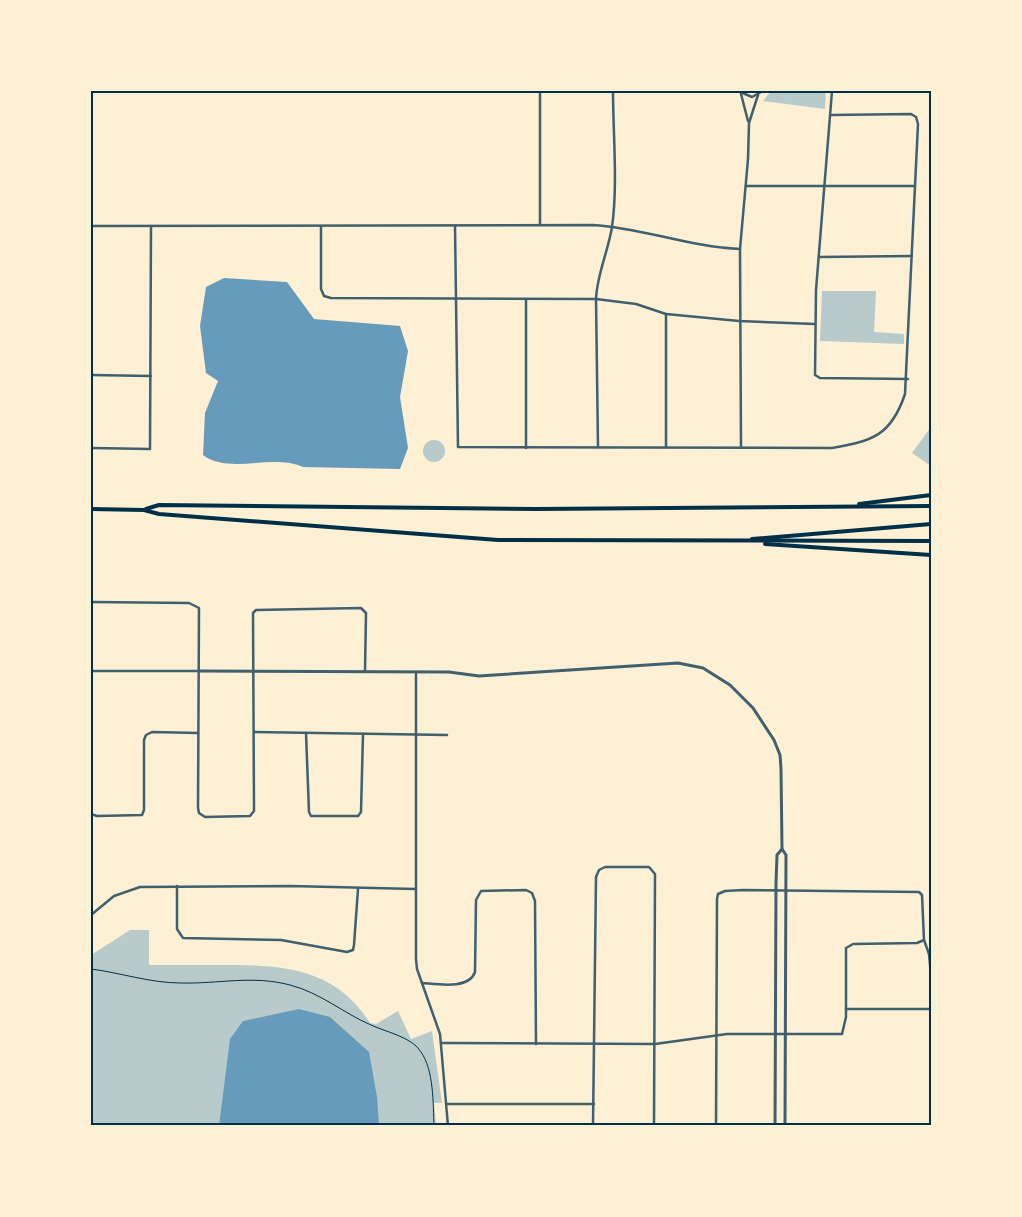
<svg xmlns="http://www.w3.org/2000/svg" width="1022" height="1217" viewBox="0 0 1022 1217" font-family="Manrope,sans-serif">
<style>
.green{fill:#b9caca}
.water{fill:#669bbc}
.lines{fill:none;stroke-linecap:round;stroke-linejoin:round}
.path{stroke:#003049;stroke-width:1}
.minor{stroke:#3f606c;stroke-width:2.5}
.tertiary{stroke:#3f606c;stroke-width:3}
.primary{stroke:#003049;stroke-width:4}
.neatline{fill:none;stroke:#003049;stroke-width:2}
</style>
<rect width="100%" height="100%" fill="#fdf0d5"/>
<g class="green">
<polygon points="771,91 826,91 825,109 763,101"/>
<polygon points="822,291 876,291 874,332 904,334 904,344 820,341"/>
<polygon points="931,427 931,466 912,453"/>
<circle cx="434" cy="451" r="11"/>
<path d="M130,930H149V965C174,965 200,965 225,965C284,965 335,968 370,1023L376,1024L398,1011L411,1039L432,1031L442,1103H434L436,1126H91V955Z"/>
</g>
<g class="water">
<path d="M224,278L287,282L314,319L400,326L408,351L400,397L408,448L400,469L303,467C272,453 230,475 203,455L205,413L218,381L206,373L200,326L206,287Z"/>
<polygon points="299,1009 330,1017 369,1052 377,1097 379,1126 219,1126 230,1039 243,1021"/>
</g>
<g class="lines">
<path class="path" d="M91,969C122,973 150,983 181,983C218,984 253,975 290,985C321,993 343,1013 371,1025C386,1032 412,1037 421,1052C434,1071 433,1103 434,1126"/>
<g class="minor">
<polyline points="540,91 540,225"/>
<polyline points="738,91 752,97 763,91"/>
<polyline points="832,91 816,290 815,375 820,378 908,379"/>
<polyline points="741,94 748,121"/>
<polyline points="746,186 915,186"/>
<path d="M91,226L593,225C643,228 689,247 740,249"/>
<path d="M455,226L458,447L832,448C872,441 891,436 905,394L918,124L916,117L911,114L831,115"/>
<polyline points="321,227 321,289 324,296 331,298 596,299 636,304 666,314 739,321 815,324"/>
<polyline points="819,257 912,256"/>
<polyline points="526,299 526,448"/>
<polyline points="666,314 666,447"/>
<polyline points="91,375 151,376"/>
<path d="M598,447L596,299C597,274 608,252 612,227C618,185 613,134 613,91"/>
<polyline points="741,447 740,249 748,159 749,123 758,95"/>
<polyline points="91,448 150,449 151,226"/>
<polyline points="91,602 189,603 199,608 198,808 199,813 205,817 250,816 254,811 253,613 256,610 361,608 366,613 365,671"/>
<polyline points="91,671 199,671"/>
<polyline points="416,672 416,959 417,969 440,1034 448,1126"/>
<polyline points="254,732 447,735"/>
<polyline points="306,733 309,812 311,816 358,816 361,812 363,734"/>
<polyline points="91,814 97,816 142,815 144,810 144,740 146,735 152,732 198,733"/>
<polyline points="177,886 177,929 183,938 281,940 347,952 353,950 354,945 358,889"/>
<polyline points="91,915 114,896 140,887 291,886 415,889"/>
<polyline points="924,940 929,954 931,975"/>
<path d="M422,983C437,984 469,990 475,972L476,900L481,891L526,890L532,893L535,901L536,1044"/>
<polyline points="846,1009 931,1009"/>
<polyline points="441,1043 655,1044 727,1034 842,1034 846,1017 846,948 853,944 917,943 924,940 922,895 919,892 743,890 725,891 718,894 717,899 716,1126"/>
<polyline points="447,1104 594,1104"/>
<polyline points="593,1126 596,877 599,870 605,867 649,867 655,874 654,1126"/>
</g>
<g class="tertiary">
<polyline points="199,671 449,672 479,676 678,663 703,668 730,685 753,708 774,740 780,755 781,769 782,849"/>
<polyline points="775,1126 776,883 777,855 782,849 786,855 785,1126"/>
</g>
<g class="primary">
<polyline points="859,504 931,495"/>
<polyline points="91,509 144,510 159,514 498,540 931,541"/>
<polyline points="146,509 159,505 536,509 931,506"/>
<polyline points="752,539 931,524"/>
<polyline points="765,544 931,555"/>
</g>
</g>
<rect width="1022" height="1217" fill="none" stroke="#fdf0d5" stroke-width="185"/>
<rect x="92" y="92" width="838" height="1032" class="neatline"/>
</svg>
